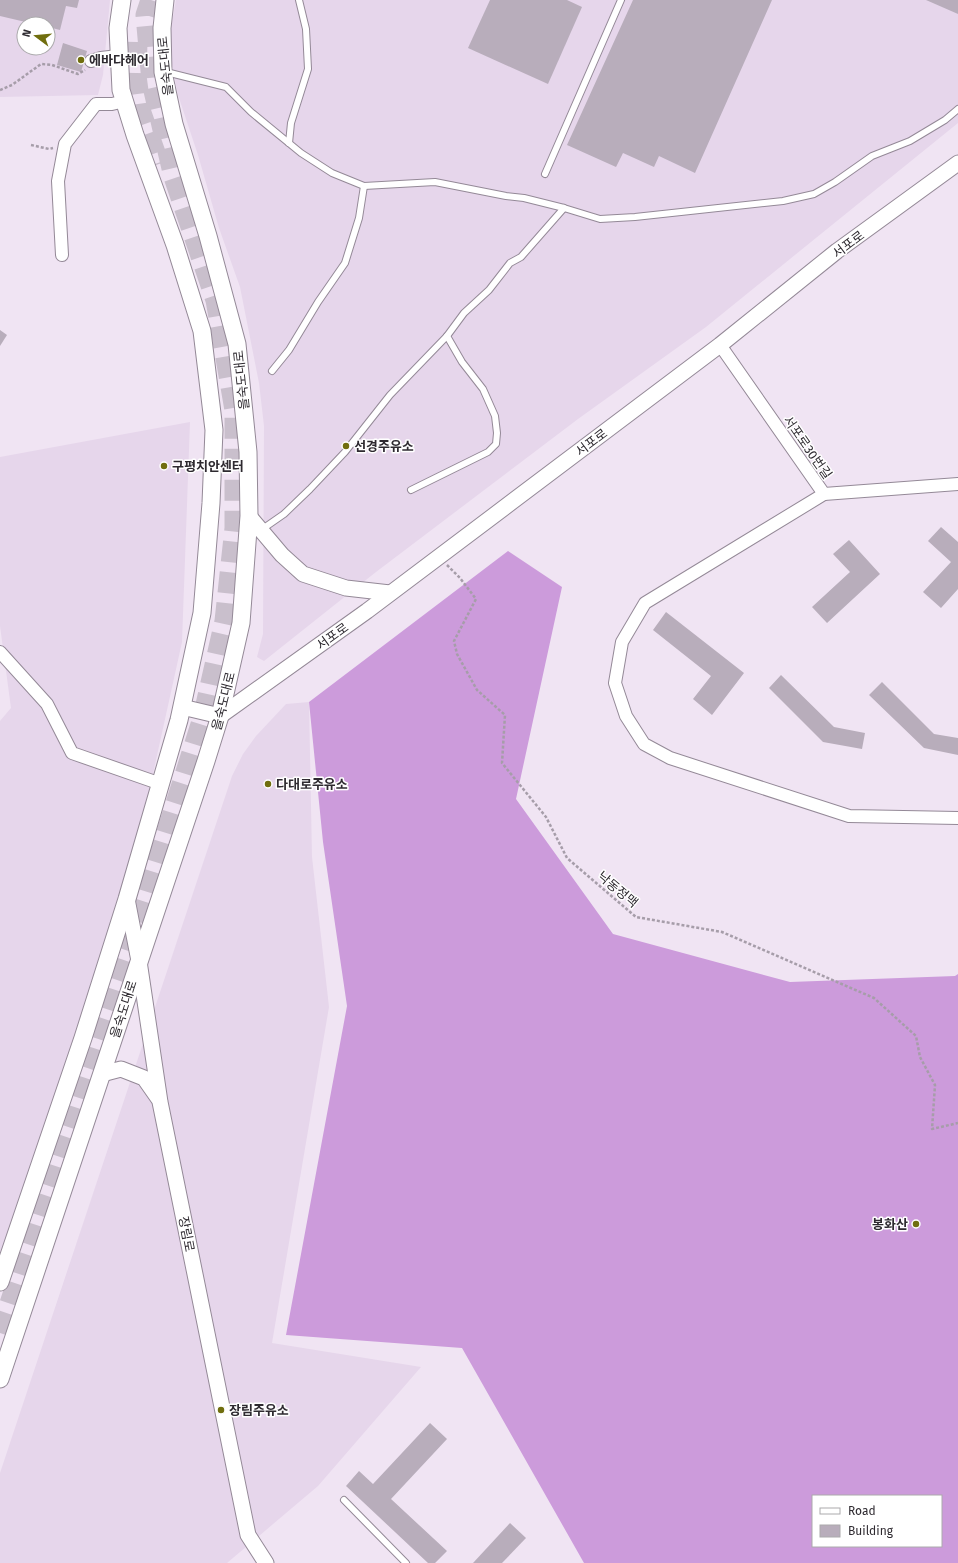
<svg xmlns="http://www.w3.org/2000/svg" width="958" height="1563" viewBox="0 0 958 1563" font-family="'Fira Sans','Noto Sans KR',sans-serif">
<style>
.built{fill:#e6d6eb;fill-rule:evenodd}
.forest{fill:#cc9bdb;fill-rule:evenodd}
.building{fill:#b8adbb}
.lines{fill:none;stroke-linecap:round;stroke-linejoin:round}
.trunk-tunnel{stroke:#c9bfcc;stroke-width:21;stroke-dasharray:21 10;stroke-linecap:butt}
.service-casing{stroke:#948997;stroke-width:8}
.minor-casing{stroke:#948997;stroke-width:14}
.tertiary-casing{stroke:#948997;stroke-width:17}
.secondary-casing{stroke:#948997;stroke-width:19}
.path{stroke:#a69da9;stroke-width:2.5;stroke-dasharray:3 2;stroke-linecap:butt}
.service{stroke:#fff;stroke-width:6}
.minor{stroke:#fff;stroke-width:12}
.tertiary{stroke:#fff;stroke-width:15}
.secondary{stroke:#fff;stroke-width:17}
.poi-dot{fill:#706e0e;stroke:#fff;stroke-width:1.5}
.labels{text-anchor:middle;stroke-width:3;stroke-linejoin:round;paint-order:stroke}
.poi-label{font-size:13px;font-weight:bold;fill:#2e2a30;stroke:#fff;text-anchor:start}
.street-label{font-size:13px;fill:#2e2a30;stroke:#fff}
</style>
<rect width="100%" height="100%" fill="#f0e4f3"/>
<g class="built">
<path d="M0,0H110L103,75L98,95L0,97ZM24,24H48V48H24Z"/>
<polygon points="176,0 958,0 958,123 706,327 578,419 376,572 264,661 257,657 263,634 264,426 259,383 240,287 219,228 198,155 178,95 170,54 171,27"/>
<polygon points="190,422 182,642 145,810 92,985 0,1258 0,721 11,708 0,626 0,457"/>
<polygon points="309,702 312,857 329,1007 272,1343 421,1367 318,1486 227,1563 0,1563 0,1473 232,776 243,754 256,736 286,704"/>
</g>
<path class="forest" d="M508,551L562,587L516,799L613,934L790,982L955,976L958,974V1563H584L462,1348L286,1335L347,1006L323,842L309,702ZM813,1496H941V1546H813Z"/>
<g class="building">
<polygon points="0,0 79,0 77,8 66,6 60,30 48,27 48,24 34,24 0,16"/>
<polygon points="490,0 567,0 582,7 548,84 468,48"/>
<polygon points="633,0 772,0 695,173 659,156 654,167 623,153 616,167 567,145"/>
<polygon points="926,0 958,0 958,14"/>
<polygon points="63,43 87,51 81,72 57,65"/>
<polygon points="0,330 7,335 0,346"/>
<polygon points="941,527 958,542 958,589 941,608 923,592 951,562 928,541"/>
<polygon points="849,540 880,574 827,623 812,607 850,572 833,554"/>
<polygon points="666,612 744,673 712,715 693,699 711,676 653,630"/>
<polygon points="781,675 834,727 865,733 862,749 823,742 769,688"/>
<polygon points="882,682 934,734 958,738 958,755 924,748 869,695"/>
<polygon points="430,1423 447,1439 391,1499 447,1551 435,1563 428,1563 346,1486 359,1471 373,1484"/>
<polygon points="510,1523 526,1538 502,1563 473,1563"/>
</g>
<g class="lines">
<g class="trunk-tunnel">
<polyline points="137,42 136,76 141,113 159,164"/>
<polyline points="0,1333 139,921 203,718 225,621 235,528 235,410 216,300 174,177 152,82 146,15 151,0"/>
</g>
<g class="service-casing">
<g id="service">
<polyline points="166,72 226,87 251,112 301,153 332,173 364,186 435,182 506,196 524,198 564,208 600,219 635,217 783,201 814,194 835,182 872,156 910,141 945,120 958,109"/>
<polyline points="289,143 291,123 308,69 306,29 299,0"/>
<polyline points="545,174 621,0"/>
<polyline points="272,371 289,350 318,302 345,263 359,218 364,186"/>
<polyline points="411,490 488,452 496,444 497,433 495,416 483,389 462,362 447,336"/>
<polyline points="261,530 284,514 310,489 345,452 390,395 447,336 464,313 489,290 510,263 521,257 564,208"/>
<polyline points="344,1500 406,1563"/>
</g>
</g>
<g class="minor-casing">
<g id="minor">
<polyline points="91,61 101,58 118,56"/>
<polyline points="62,255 58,181 65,144 96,104 112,104 125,101"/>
<polyline points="720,345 824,494 958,484"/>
<polyline points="824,494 645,603 622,642 615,683 626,716 644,744 670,758 849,816 958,818"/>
<polyline points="0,652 47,704 72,753 161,784"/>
</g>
</g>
<g class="tertiary-casing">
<g id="tertiary">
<polyline points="249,516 282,555 303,574 346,588 390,593"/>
<polyline points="182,707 220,716 367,611 720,345 837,251 958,163"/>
<polyline points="127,899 139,961 160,1102 248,1535 266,1563"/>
<polyline points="102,1074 121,1069 144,1078 158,1098"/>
</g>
</g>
<g class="secondary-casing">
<g id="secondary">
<polyline points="0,1282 83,1038 127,899 179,720 202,613 211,503 214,430 202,331 175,245 135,135 121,90 118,28 122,0"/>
<polyline points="0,1379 206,761 220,716 241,623 249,516 248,452 237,344 208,236 174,124 163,72 162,28 165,0"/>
</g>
</g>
<g class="path">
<polyline points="0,90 12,85 41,64 52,65 78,74 85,70"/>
<polyline points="31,145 49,149 53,148"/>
<polyline points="447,565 460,578 476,599 454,641 457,654 477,690 505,715 502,763 546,817 567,858 636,917 722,932 874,998 916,1036 920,1057 935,1085 932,1129 958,1123"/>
</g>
<use href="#service" class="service"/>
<use href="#minor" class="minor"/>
<use href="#tertiary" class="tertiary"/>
<use href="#secondary" class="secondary"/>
</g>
<g class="poi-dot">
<circle cx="81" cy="60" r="4"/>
<circle cx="346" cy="446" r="4"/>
<circle cx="164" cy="466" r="4"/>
<circle cx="268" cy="784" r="4"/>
<circle cx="916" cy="1224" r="4"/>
<circle cx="221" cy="1410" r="4"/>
</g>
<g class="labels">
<g class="poi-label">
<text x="89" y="65">에바다헤어</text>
<text x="354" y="451">선경주유소</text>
<text x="172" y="471">구평치안센터</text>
<text x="276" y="789">다대로주유소</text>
<text x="908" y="1229" text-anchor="end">봉화산</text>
<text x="229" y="1415">장림주유소</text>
</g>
<g class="street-label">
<text transform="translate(165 66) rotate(-96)" y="5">을숙도대로</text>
<text transform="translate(848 244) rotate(-37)" y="5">서포로</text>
<text transform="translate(241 380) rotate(-96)" y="5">을숙도대로</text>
<text transform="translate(591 442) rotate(-37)" y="5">서포로</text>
<text transform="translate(808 447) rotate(55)" y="5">서포로30번길</text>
<text transform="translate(332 636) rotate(-36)" y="5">서포로</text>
<text transform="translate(223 701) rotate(-76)" y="5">을숙도대로</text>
<text transform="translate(618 889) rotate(40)" y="5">낙동정맥</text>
<text transform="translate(123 1009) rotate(-72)" y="5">을숙도대로</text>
<text transform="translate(187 1234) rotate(79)" y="5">장림로</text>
</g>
</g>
<rect x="812" y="1495" width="130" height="52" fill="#ffffff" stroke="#abaaac"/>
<rect x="820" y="1508" width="20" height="6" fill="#ffffff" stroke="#abaaac"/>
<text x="848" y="1515" font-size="12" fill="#2e2a30">Road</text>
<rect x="820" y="1525" width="20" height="12" fill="#b8adbb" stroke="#abaaac"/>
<text x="848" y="1535" font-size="12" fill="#2e2a30">Building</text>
<g transform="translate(36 36) rotate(286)"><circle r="19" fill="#ffffff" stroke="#abaaac"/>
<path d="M0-3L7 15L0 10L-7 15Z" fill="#706e0e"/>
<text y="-6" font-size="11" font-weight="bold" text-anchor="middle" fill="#2e2a30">N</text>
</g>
</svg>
